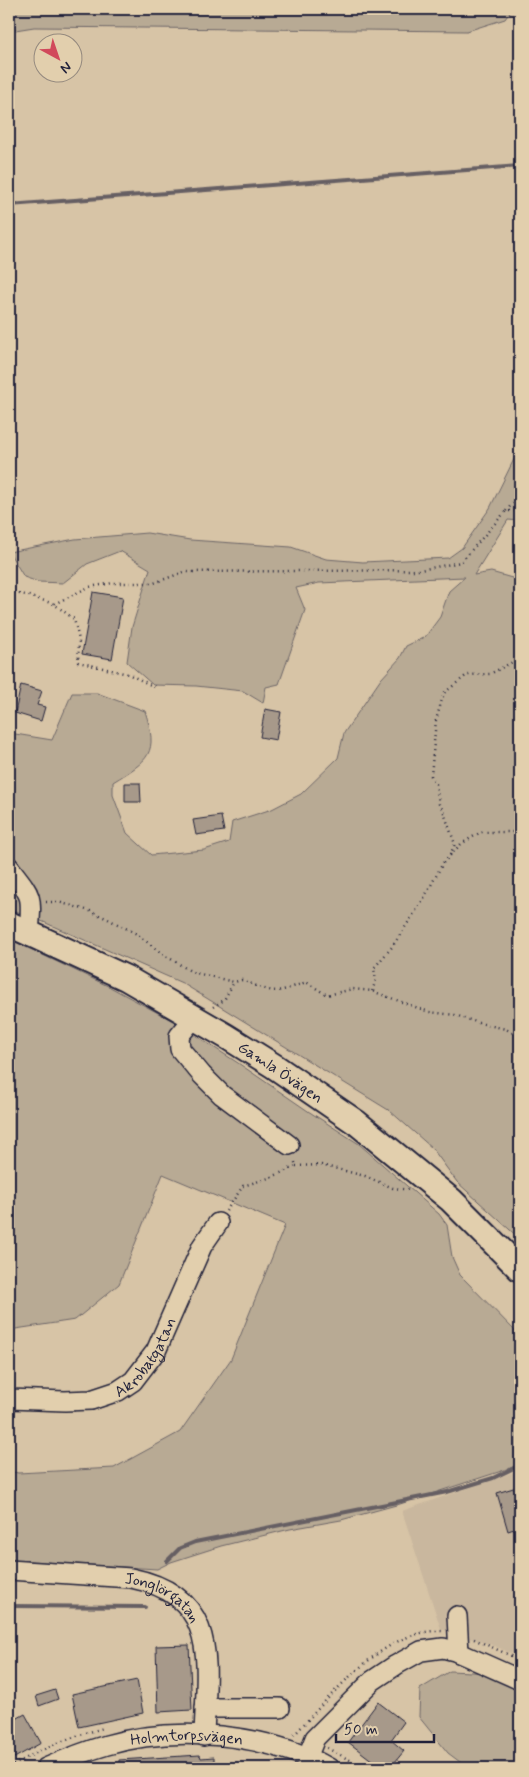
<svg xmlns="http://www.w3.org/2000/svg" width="529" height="1777" viewBox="0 0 529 1777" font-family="Mynerve,sans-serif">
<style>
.built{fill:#c9b79e}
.green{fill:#b8aa94;stroke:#6d6668}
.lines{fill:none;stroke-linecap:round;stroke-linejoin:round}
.stream{stroke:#665f64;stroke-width:4}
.building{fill:#a7998a;stroke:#22223b}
.minor-casing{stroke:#22223b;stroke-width:22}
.major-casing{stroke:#22223b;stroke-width:28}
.path{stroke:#22223b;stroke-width:2.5;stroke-dasharray:1 4;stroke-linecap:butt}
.minor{stroke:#e2cfad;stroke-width:19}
.major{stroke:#e2cfad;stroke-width:24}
.labels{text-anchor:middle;stroke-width:4.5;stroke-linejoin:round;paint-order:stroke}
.street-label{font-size:16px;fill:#22223b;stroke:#e2cfad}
</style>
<rect width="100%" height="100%" fill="#d7c4a6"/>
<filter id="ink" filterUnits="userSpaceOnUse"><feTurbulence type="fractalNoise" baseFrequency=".02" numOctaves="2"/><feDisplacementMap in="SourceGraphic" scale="10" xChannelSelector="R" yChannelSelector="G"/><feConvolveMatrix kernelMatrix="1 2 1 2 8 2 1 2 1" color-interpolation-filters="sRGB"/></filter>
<g filter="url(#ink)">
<polygon class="built" points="520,1470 520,1657 495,1646 441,1629 402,1511"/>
<g class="green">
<polygon points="9,9 512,9 505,19 467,31 34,27 9,31"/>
<path d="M520,447V521L508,520L474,575L491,572L512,578H520V1239L457,1182L432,1148L390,1111L182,983L30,916L9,909V733L52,740L72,693H97L145,711C159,754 149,760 113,782V795L127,833L151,855L204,850L229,842L232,822L272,809L301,794L338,758L344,733L381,679L400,658L406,646L425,637L440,617L449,591L465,577L319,583L296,588L305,610L279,684L266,687L263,703L243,691L196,686L153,685L127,662L132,627L150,569L120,551L87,564L63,583L38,582L24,577L9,552L75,539L147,533L190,540L291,547L326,559L363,562L448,558L462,548L490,508Z"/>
<polygon points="9,939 110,987 173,1021 238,1063 308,1111 359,1144 439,1214 447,1225 452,1257 460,1275 520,1336 520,1465 400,1504 341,1520 290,1529 221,1546 171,1562 157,1569 9,1560 9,1471 18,1473 114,1468 180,1432 231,1359 285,1225 163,1174 119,1284 75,1320 9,1330"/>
<polygon points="450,1671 492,1673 520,1685 520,1768 468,1768 448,1753 419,1717 420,1689"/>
</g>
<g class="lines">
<g class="stream">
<polyline points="9,205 520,166"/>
<polyline points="167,1561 180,1548 195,1542 447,1492 493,1478 520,1465"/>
<polyline points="10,1606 145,1607"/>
</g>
</g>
<g class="building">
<polygon points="93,592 123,597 112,659 82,654"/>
<polygon points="21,685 42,691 37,705 45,707 41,721 15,713"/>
<polygon points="265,709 281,712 276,740 260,737"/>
<polygon points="125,783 140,783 141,802 125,802"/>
<polygon points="221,816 224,831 196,835 193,820"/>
<polygon points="520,1486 520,1527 508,1531 497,1493"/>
<polygon points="189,1645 192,1710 158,1712 156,1646"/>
<polygon points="137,1680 143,1713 79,1727 72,1694"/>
<polygon points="55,1690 58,1699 39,1706 36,1696"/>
<polygon points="378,1702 404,1722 391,1740 404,1751 390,1768 382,1768 348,1742"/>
<polygon points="25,1714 41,1743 9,1761 9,1723"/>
<polygon points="200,1755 201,1758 214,1757 214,1768 119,1768 119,1760"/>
</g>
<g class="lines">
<g class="minor-casing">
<g id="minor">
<path d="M9,867C33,898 32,894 29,933"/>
<polyline points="194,1018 179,1036 180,1049 202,1075 222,1095 289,1145"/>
<path id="s1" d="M9,1399L65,1401L91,1400L118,1391L133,1381L156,1351L202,1246L218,1223"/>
<path id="s2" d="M9,1570L131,1578C222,1596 206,1665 204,1736"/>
<polyline points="457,1616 459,1653"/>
<polyline points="205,1708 280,1708"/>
<polyline points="307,1758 315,1738 372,1681 396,1665 421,1651 443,1648 455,1651 520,1680"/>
<path id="s3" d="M46,1768C66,1759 86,1751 107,1745C175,1725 267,1733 329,1768"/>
</g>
</g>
<g class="major-casing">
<g id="major">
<path id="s4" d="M9,924L126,978L226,1036L274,1066L357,1123L451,1200L520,1269"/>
</g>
</g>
<g class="path">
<polyline points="506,511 520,495"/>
<polyline points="9,592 26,595 54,604 74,619 79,640 78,662 128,674 155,687"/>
<polyline points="54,604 89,587 113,583 154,583 184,572 420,570 461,562 506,511 520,511"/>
<polyline points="450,855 455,844 443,810 439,804 436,784 431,776 436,720 444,693 467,675 490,674 520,658"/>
<path d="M46,902H58L90,911L108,919L137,934L161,953L192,972L234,982L242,980C274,993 273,995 306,982L327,995L353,989L372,991L429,1012L455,1015L479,1023L506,1029L520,1037"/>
<polyline points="372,991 376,980 374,968 392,947 423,900 443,863 461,844 481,832 520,832"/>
<polyline points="213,1007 224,1000 234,982"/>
<polyline points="296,1166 321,1165 365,1176 393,1188 411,1190"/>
<polyline points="226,1211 243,1186 272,1177 296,1166 294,1159"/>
<polyline points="474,1639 520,1660"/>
<path d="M294,1735C330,1697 384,1628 442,1631"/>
<polyline points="327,1748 365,1768"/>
<path d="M9,1768C38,1750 71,1736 104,1728"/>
</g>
<use href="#minor" class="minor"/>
<use href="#major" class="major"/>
</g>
</g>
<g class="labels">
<g class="street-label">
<text dy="6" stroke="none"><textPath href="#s4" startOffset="310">Gamla Övägen</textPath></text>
<text dy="6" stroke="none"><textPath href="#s1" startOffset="155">Akrobatgatan</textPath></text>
<text dy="6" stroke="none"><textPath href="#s2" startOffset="160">Jonglörgatan</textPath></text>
<text dy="6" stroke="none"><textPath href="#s3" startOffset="146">Holmtorpsvägen</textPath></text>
</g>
</g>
<rect width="529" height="1777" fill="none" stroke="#e2cfad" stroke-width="30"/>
<rect x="15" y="15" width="499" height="1747" fill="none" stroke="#22223b" stroke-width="2" filter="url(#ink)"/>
<g transform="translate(58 58) rotate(140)"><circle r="24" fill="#e2cfad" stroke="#958a7f"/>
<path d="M0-4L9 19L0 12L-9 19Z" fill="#d1495b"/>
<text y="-8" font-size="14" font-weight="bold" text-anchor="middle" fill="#22223b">N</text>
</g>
<path d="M336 1734v8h98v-8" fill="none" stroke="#22223b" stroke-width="2.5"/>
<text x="344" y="1734" font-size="15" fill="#22223b" stroke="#e2cfad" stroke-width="4" paint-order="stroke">50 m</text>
</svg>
